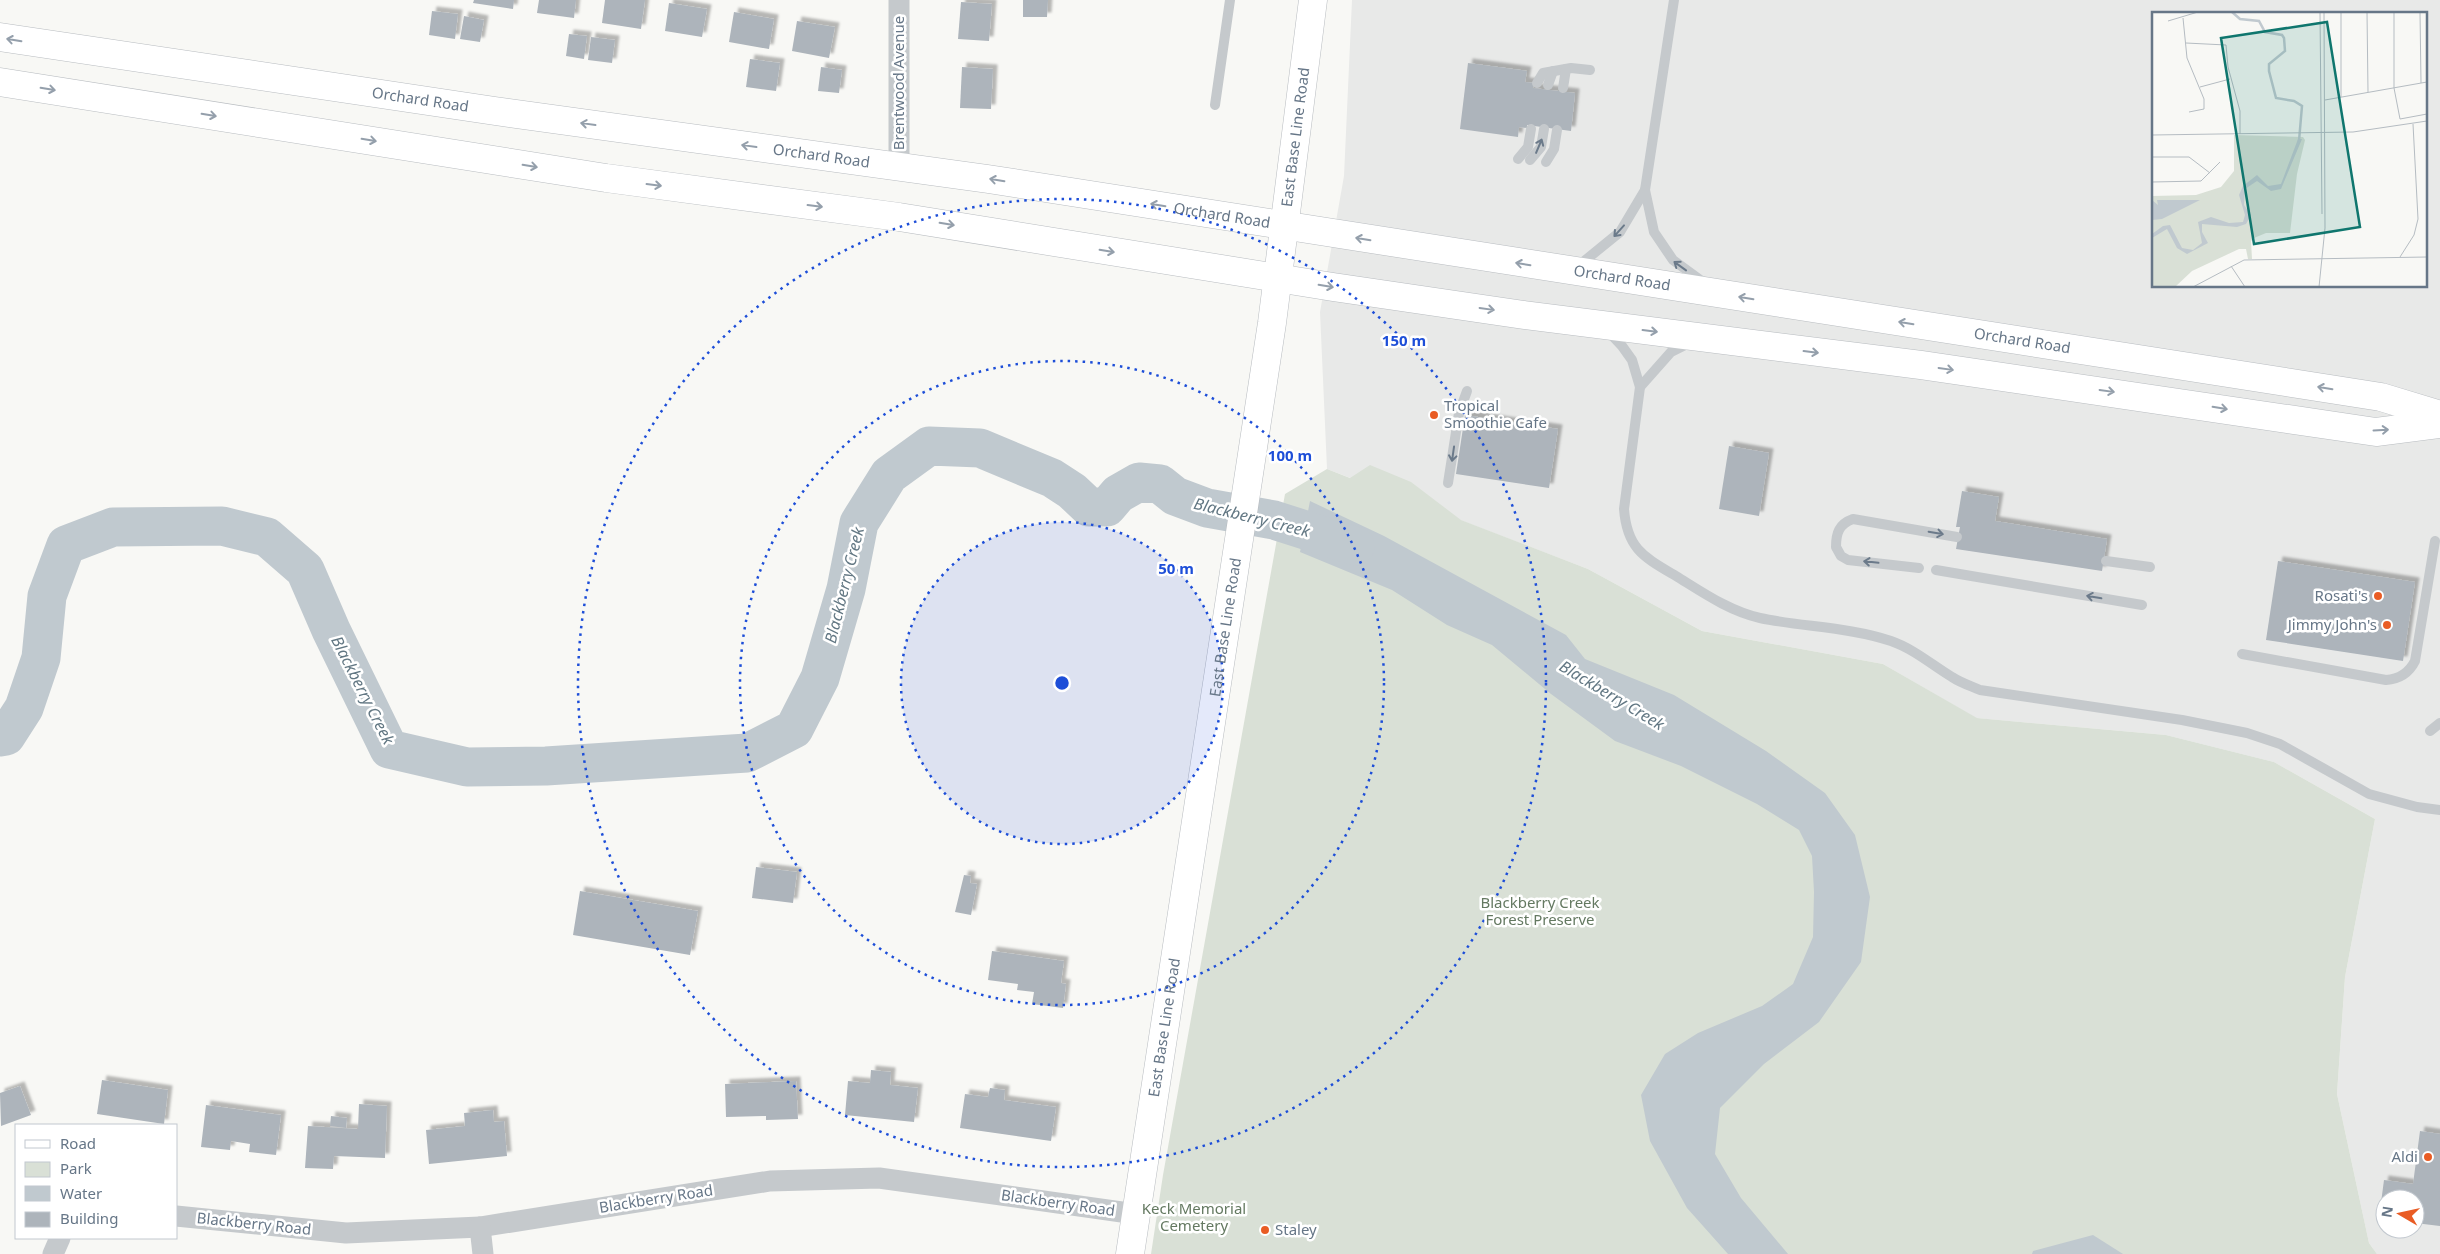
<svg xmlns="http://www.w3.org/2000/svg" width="2440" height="1254" viewBox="0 0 2440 1254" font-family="'Noto Sans',sans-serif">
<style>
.built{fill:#e8e9e8;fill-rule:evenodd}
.green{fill:#d9e0d6}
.water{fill:#c0c9cf}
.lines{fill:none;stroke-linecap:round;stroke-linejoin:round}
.river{stroke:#c0c9cf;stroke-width:39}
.building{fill:#adb4bb;filter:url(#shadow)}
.primary-casing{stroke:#b8bcc0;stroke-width:29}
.service{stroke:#c5c9cc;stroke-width:10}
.minor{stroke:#c5c9cc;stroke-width:21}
.primary{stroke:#fff;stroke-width:28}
.oneway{stroke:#949fab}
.oneway2{stroke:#6b7a8a}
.ring{fill:none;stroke:#1d4ed8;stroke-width:2.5;stroke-dasharray:2.5 5}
.poi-dot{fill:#e95c24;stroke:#fff;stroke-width:2}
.labels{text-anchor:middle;stroke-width:5;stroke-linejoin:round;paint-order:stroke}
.street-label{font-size:15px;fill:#667687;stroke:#fff}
.poi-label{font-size:15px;fill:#667687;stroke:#fff;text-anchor:end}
.park-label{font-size:15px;fill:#647961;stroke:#fff}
.water-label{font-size:16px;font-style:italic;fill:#627783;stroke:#fff}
.inset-river{fill:none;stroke:#c0c9cf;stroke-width:2.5}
.inset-road{fill:none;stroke:#b5bcc2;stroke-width:1}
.view{fill:#0f766e;fill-opacity:0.15;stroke:#0f766e;stroke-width:2.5}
.inset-edge{fill:none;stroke:#667687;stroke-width:2.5}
.centre{fill:#1d4ed8;stroke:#fff;stroke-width:2.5}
.ring-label{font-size:15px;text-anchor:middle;font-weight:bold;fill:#1d4ed8;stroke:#fff;stroke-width:5;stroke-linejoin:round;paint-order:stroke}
</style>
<defs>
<filter id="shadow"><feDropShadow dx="4.5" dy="-4.5" stdDeviation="1" flood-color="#0004"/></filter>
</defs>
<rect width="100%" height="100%" fill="#f8f8f5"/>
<path class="built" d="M1352,0H2440V1254H2377L2369,1243L2337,1094L2345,977L2375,819L2274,762L2166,735L1976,718L1883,664L1702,631L1588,569L1327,469L1320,312L1344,176ZM2154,14H2426V286H2154ZM2385,1199H2415V1229H2385Z"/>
<polygon class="green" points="1370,465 1411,482 1461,520 1588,569 1702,631 1883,664 1977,718 2166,735 2274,762 2375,819 2345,977 2337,1094 2369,1243 2377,1254 1151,1254 1163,1175 1285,494 1327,469 1350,478"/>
<g class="water">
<polygon points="1310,501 1384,536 1566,635 1585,659 1674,695 1766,751 1825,793 1855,835 1870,897 1861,962 1819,1022 1764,1064 1720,1108 1715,1154 1741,1198 1788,1254 1728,1254 1687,1208 1650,1141 1641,1095 1665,1054 1698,1033 1762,1006 1793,984 1813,937 1814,892 1812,856 1799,830 1757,804 1681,766 1615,741 1551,694 1492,645 1447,625 1392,590 1300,552"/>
<polygon points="2093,1235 2123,1254 2032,1254 2033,1251"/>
</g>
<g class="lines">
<polyline class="river" points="0,737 6,736 24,708 41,658 47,596 66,545 113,527 222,526 267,537 305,570 331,630 389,749 467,767 546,766 747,753 794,729 820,678 846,589 859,523 889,475 929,446 980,448 1052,478 1072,491 1089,507 1107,507 1118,494 1139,482 1160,484 1175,496 1207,508 1274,520 1355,546"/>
</g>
<g class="building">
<polygon points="474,0 514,0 513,9 473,3"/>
<polygon points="539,0 576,0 574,18 537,13"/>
<polygon points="605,0 645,0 641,29 602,23"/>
<polygon points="1023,0 1048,0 1047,17 1023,17"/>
<polygon points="961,2 992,4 989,41 958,39"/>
<polygon points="669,3 707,9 702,37 665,31"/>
<polygon points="432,11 458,14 455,39 429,35"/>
<polygon points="734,12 774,19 769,49 729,42"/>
<polygon points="464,16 484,20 480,42 460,39"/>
<polygon points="797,21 835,27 829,58 792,51"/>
<polygon points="569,34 587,36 584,59 566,56"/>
<polygon points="591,37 615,40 612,63 588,60"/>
<polygon points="750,59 780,63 776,91 746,87"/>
<polygon points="1468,63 1527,71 1525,82 1534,83 1533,88 1575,93 1571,131 1527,125 1527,128 1519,127 1518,137 1460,129"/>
<polygon points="821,67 842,70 839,93 818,91"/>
<polygon points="962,67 993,69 991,109 960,108"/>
<polygon points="1465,415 1558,429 1549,488 1456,474"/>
<polygon points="1729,446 1769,453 1759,516 1719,509"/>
<polygon points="1962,491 1999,497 1995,521 2107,539 2102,571 1956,549 1960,527 1956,527"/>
<polygon points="2278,561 2415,582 2403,661 2266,640"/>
<polygon points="756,867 797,872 793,903 752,898"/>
<polygon points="964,875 971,876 970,883 977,884 971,915 955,912"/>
<polygon points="580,891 698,911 690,955 573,935"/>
<polygon points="992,951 1064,961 1061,983 1066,984 1063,1008 1032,1004 1034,992 1017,990 1018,984 988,980"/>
<polygon points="871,1070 891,1072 890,1085 918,1088 914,1122 845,1115 848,1081 870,1083"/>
<polygon points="102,1080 168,1090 164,1124 97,1114"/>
<polygon points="796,1081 798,1119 766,1120 766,1116 726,1117 725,1084"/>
<polygon points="20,1086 31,1115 1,1126 0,1093"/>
<polygon points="990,1088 1005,1090 1004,1100 1056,1107 1051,1141 960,1128 965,1094 988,1097"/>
<polygon points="359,1104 387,1106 385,1158 334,1156 333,1169 305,1168 308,1126 358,1129"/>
<polygon points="206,1105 281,1115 276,1155 249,1152 250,1144 231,1141 230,1150 201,1147"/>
<polygon points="493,1110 494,1122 504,1121 507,1156 429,1164 426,1130 465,1126 464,1113"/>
<polygon points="331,1116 347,1118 346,1128 330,1126"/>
<polygon points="2420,1131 2440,1134 2440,1226 2415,1223 2415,1199 2385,1199 2385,1218 2379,1218 2384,1180 2413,1184"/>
</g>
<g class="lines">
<g class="primary-casing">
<g id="primary">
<path id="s1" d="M0,37L495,111L988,179L2381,397L2440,415"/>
<polyline points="0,82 606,178 899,217 1333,287 1524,315 1921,365 2376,432 2440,424"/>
<path id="s2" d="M1130,1254L1272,323L1313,0"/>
</g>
</g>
<g class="service">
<polyline points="1674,0 1645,190 1654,232 1673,260 1703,282"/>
<polyline points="1537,83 1543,73 1571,68 1590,70"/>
<polyline points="1548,85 1553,71"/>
<polyline points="1563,88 1566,69"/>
<polyline points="1215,105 1230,0"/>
<polyline points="1518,159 1528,147 1531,129"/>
<polyline points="1530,160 1541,147 1544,129"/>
<polyline points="1546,162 1554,149 1557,130"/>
<polyline points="1577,267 1620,232 1645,190"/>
<path d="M1608,331L1622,346L1632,360L1640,387L1624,509C1627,549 1644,557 1676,576C1702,592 1729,611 1760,618C1803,627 1849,627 1891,641C1914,649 1932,665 1952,677C1961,683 1971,686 1980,690L2182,720L2247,733L2280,744L2369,794L2417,807L2440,810"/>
<polyline points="1640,387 1671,352 1691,342"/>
<polyline points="1448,483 1459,413 1467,391"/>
<polyline points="2106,561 2150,567"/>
<path d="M1919,568L1848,560L1841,556L1836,547C1836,533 1839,524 1853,519L1957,537"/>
<polyline points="1936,570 2142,605"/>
<path d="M2242,654L2386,680C2400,679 2409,673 2415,661L2435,541"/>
<polyline points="2430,731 2440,723"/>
</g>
<g class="minor">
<polyline points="899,0 899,166"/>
<polyline points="176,1216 346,1233 480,1227 770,1181 879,1178 1136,1214"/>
<polyline points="480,1227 483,1254"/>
<polyline points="53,1254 60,1238"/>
</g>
<use href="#primary" class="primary"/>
</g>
<defs><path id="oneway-shaft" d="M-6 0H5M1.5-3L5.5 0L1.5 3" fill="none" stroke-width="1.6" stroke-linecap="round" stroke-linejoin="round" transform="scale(1.25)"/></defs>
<g class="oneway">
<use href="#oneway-shaft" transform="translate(14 40) rotate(-171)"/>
<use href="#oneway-shaft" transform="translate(48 89) rotate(9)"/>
<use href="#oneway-shaft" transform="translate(209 115) rotate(9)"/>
<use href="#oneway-shaft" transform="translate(588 124) rotate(-172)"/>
<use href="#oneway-shaft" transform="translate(369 140) rotate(9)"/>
<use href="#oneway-shaft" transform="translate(749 146) rotate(-172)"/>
<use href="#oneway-shaft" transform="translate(530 166) rotate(9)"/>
<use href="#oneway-shaft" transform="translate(997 180) rotate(-171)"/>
<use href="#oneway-shaft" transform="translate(654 185) rotate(7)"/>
<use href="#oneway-shaft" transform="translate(1158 205) rotate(-171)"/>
<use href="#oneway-shaft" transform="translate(815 206) rotate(7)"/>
<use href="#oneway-shaft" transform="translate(947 224) rotate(9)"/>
<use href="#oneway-shaft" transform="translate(1363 239) rotate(-171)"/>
<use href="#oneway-shaft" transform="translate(1107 251) rotate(9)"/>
<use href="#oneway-shaft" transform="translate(1523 264) rotate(-171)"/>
<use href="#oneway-shaft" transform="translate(1326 286) rotate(9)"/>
<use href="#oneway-shaft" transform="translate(1746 298) rotate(-171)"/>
<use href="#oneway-shaft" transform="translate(1487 309) rotate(8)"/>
<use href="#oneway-shaft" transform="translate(1906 323) rotate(-171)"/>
<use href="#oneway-shaft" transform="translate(1650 331) rotate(7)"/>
<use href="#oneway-shaft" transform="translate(1811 352) rotate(7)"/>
<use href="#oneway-shaft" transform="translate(1946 369) rotate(8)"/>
<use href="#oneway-shaft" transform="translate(2325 388) rotate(-171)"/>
<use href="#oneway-shaft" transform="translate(2107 391) rotate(8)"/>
<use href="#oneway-shaft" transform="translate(2220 408) rotate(9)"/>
<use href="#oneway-shaft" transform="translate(2381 430) rotate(-3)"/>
</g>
<g class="oneway2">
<use href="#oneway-shaft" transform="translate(1539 146) rotate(-67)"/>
<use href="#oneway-shaft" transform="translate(1619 231) rotate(132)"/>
<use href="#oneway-shaft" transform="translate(1680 266) rotate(-144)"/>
<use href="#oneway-shaft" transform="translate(1453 454) rotate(98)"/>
<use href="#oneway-shaft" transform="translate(1936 533) rotate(10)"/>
<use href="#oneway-shaft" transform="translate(1871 562) rotate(-174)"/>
<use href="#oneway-shaft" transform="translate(2094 597) rotate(-170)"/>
</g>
<circle cx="1062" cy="683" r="161" fill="#1d4ed8" fill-opacity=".12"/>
<g class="ring">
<circle cx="1062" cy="683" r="161"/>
<circle cx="1062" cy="683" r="322"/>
<circle cx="1062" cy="683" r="484"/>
</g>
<g class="poi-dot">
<circle cx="1434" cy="415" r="5"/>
<circle cx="2378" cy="596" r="5"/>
<circle cx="2387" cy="625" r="5"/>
<circle cx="2428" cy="1157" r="5"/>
<circle cx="1265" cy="1230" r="5"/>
</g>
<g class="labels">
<g class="street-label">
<text transform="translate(899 83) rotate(-90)" y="5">Brentwood Avenue</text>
<text dy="5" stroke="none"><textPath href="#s1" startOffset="425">Orchard Road</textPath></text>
<text dy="5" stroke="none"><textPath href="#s2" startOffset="1129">East Base Line Road</textPath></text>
<text dy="5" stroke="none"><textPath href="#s1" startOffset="830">Orchard Road</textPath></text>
<text dy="5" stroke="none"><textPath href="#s1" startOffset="1235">Orchard Road</textPath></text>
<text dy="5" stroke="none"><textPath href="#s1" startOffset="1640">Orchard Road</textPath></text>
<text dy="5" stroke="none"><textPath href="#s1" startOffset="2045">Orchard Road</textPath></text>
<text dy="5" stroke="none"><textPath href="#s2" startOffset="634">East Base Line Road</textPath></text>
<text dy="5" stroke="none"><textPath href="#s2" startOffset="229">East Base Line Road</textPath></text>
<text transform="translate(656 1199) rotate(-9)" y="5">Blackberry Road</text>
<text transform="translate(1058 1203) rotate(8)" y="5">Blackberry Road</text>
<text transform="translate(254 1224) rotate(6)" y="5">Blackberry Road</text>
</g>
<g class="poi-label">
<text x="1444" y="411" text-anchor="start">Tropical<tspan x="1444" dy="17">Smoothie Cafe</tspan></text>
<text x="2368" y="601">Rosati's</text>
<text x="2377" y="630">Jimmy John's</text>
<text x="2418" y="1162">Aldi</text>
<text x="1275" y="1235" text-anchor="start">Staley</text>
</g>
<g class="park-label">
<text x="1540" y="908">Blackberry Creek<tspan x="1540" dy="17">Forest Preserve</tspan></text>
<text x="1194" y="1214">Keck Memorial<tspan x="1194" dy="17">Cemetery</tspan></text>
</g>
<g class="water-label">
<text transform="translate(1252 517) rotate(14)" y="6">Blackberry Creek</text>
<text transform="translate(844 585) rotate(-76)" y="6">Blackberry Creek</text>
<text transform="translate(363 690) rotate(63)" y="6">Blackberry Creek</text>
<text transform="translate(1612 695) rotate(31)" y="6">Blackberry Creek</text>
</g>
</g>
<g transform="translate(2152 12)">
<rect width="275" height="275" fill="#f8f8f5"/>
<path d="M82,123L151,125L153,128L145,162L138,221H114L102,226L99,229L100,247H96L94,237H87L40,259L23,275H0V184L44,183L69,175L82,159Z" fill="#d9e0d6"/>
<path d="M146,127H150L129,177L119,179L105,169L93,177L92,193L99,203L94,212L85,215L50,212V220L56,231L35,242L25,236L15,217L0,226V222L11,214L18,213L30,236L41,238L50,231L46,210L59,205L77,211L91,210L93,203L87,183L91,174L105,163L116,174L129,172ZM0,188L6,193L5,188H48L10,207L0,208Z" fill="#c0c9cf"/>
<path class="inset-river" d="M80,0L88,7L107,9L113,20L130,23L132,26L133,39L117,52V59L124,86L142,89L150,94L147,129"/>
<path class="inset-road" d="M168,0L170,202M189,0V85M215,0L216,80M242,0V76L248,107L275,102M268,0L269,71M31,6L35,46L52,87V97L37,100M16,9L46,0M34,31L74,33L76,55L88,99V122M48,75L78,67M173,88L275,70M0,123L201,120L275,109M0,145H37L58,161M0,170L49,169L68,150M248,245L262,223L266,207L261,112M79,254L93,275M41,275L92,248L275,245M167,275L173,216L172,0"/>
<path class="view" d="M175,10L208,215L102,232L69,26Z"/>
<rect width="275" height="275" class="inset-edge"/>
</g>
<circle cx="1062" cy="683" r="8" class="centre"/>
<g class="ring-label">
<text x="1404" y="346">150 m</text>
<text x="1290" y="461">100 m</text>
<text x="1176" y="574">50 m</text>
</g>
<rect x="15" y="1124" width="162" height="115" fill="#ffffff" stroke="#c2c8cf"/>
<rect x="25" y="1140" width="25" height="8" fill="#ffffff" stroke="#c2c8cf"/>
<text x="60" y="1149" font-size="15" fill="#667687">Road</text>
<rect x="25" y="1162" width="25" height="15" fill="#d9e0d6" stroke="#c2c8cf"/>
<text x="60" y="1174" font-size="15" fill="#667687">Park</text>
<rect x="25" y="1186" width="25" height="15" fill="#c0c9cf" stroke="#c2c8cf"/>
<text x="60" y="1199" font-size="15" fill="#667687">Water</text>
<rect x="25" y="1212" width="25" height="15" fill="#adb4bb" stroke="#c2c8cf"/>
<text x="60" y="1224" font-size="15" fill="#667687">Building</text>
<g transform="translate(2400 1214) rotate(279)"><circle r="24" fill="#ffffff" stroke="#c2c8cf"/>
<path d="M0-4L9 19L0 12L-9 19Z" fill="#e95c24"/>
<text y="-8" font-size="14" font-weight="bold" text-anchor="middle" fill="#667687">N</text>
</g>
</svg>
